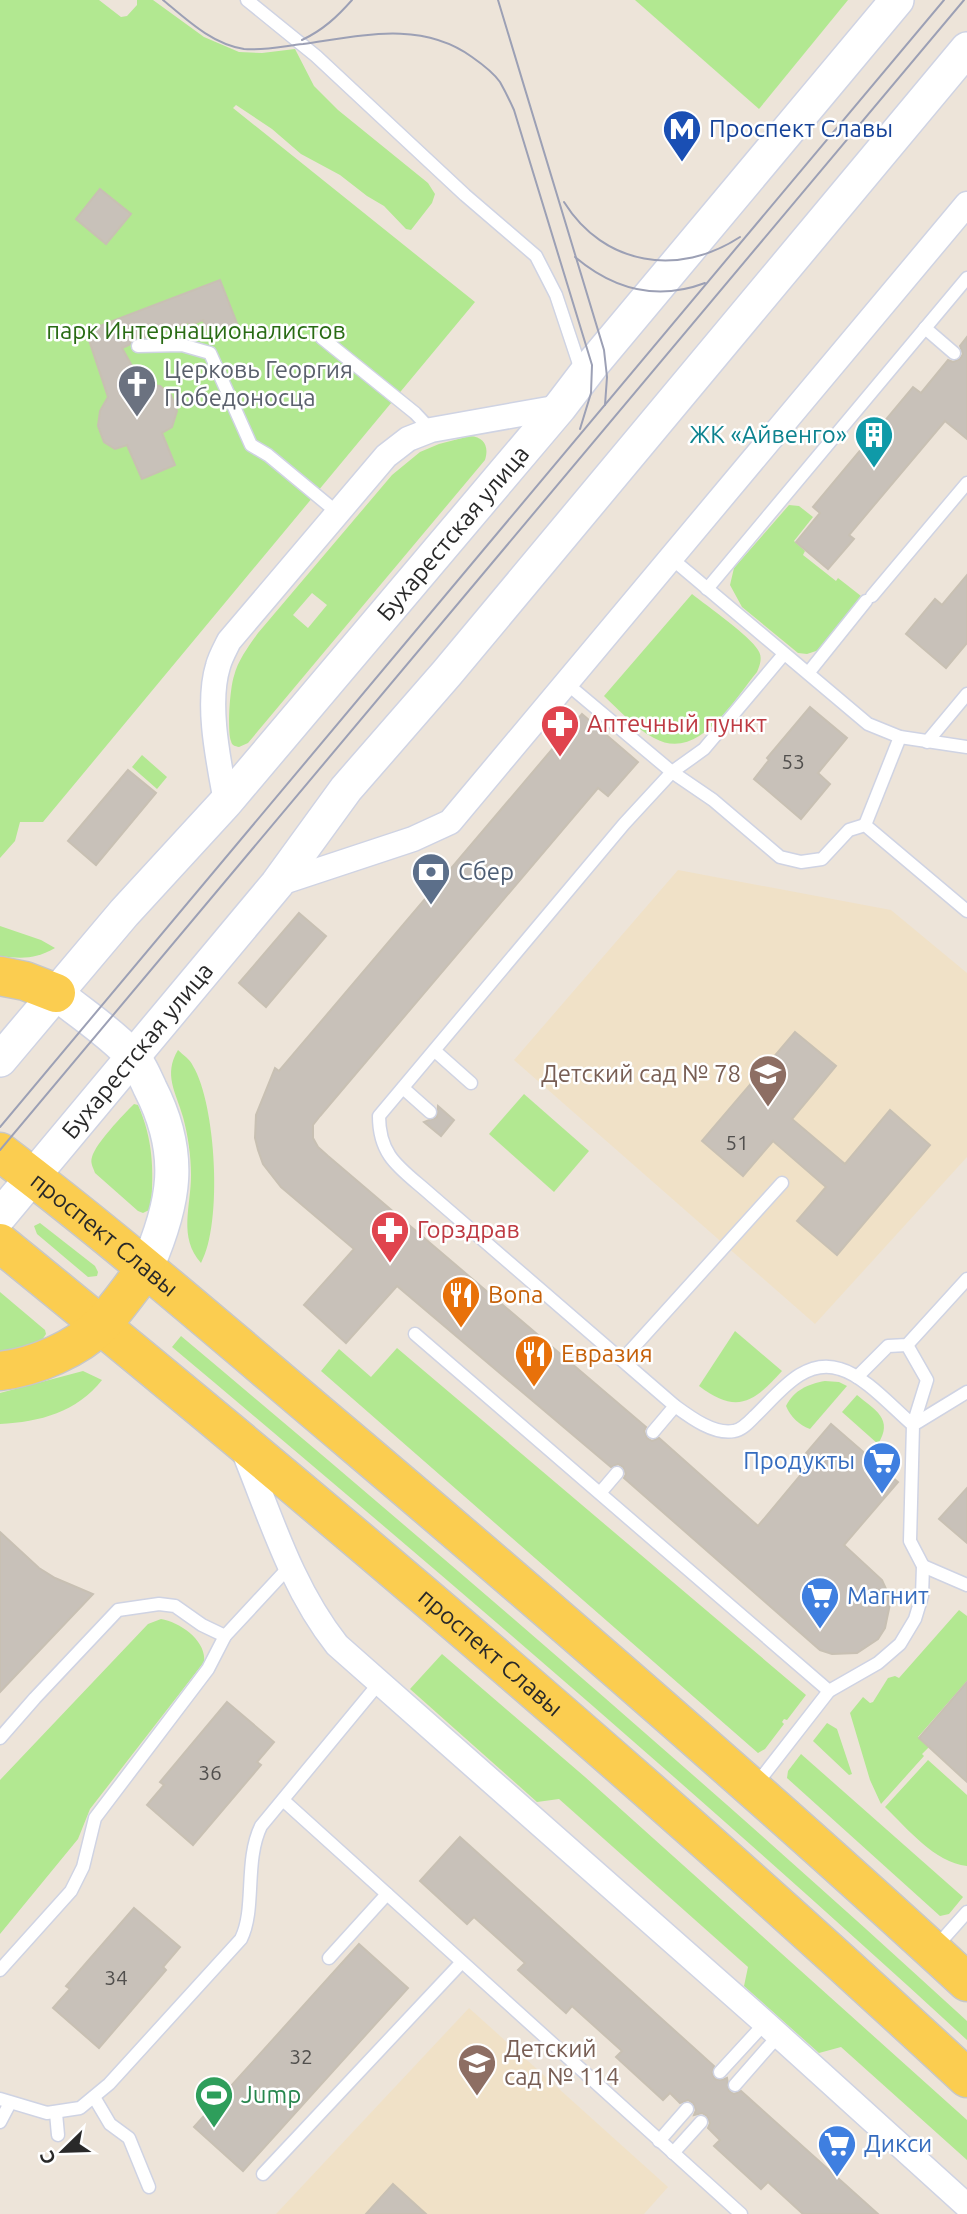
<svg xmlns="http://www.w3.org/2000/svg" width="967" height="2214" viewBox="0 0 967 2214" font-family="Ubuntu,sans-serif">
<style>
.education{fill:#f0e1c7}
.green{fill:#b2e891;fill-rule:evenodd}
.building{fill:#c8c1b9;stroke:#c8c0b3;stroke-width:2}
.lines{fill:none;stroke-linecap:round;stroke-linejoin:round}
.service-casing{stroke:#cfd3e3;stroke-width:15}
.minor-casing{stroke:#cfd3e3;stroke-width:27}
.secondary-casing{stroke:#cfd3e3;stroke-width:36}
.primary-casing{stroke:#c7c7c7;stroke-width:41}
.service{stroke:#fff;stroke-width:12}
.minor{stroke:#fff;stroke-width:24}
.secondary{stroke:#fff;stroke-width:33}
.primary{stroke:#fbcd50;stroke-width:38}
.tram{stroke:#9ca0b5;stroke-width:2}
.labels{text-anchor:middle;stroke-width:5;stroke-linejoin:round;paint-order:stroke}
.number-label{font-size:21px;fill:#514f4d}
.transit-label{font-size:24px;fill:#164399;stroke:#fff;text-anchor:start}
.park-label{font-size:24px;fill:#296b14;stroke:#fff}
.worship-label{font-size:24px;fill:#5b616d;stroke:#fff;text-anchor:start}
.culture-label{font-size:24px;fill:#0d838f;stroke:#fff;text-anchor:end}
.street-label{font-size:24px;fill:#292929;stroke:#fff}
.health-label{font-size:24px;fill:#be3a42;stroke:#fff;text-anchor:start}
.service-label{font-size:24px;fill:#4e5e75;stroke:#fff;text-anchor:start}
.education-label{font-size:24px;fill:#785e54;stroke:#fff;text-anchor:end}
.food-label{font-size:24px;fill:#c56008;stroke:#fff;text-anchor:start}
.shop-label{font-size:24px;fill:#366cbe;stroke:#fff;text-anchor:start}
.leisure-label{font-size:24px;fill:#27864d;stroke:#fff;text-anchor:start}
</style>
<rect width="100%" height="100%" fill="#ede4d9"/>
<g class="education">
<polygon points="678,870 891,910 967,973 967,1157 815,1324 514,1060"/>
<polygon points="469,2008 668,2187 644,2214 276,2214"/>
</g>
<g class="green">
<polygon points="0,0 99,0 121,17 127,16 137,5 137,0 153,0 204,37 239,52 262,53 295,49 314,86 338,110 428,183 435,194 432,203 411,230 406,229 384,206 367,196 340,175 301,154 272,129 236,105 233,108 475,302 43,822 20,822 15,841 0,858"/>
<polygon points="635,0 848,0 759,109"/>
<path d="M470,436C485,437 489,447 485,460L248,743L239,747C235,746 232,746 231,741C227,731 230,687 234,676C238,660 249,646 258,633L392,475L420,452L439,444ZM312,593L327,605L308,628L293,615Z"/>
<polygon points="789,505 799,506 813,517 794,541 805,551 803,555 836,581 838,578 861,596 819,650 807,654 798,653 742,607 730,585 734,568"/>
<path d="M692,594C707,606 750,636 758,650C763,657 760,665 757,672C733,701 698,763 654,738C635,728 619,710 604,696Z"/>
<polygon points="142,755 167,777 157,789 132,767"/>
<path d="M0,926L41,940L55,948C36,959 22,959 0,956Z"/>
<path d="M178,1050C183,1055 190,1059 193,1066C216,1104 223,1224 201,1263C178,1237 191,1207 191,1175C191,1156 188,1135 183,1117C176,1092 163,1075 178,1050Z"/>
<polygon points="524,1094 589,1151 554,1192 489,1134"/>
<path d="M134,1104L138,1105C153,1139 154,1170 151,1206L149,1210L143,1213L138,1211L95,1173C93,1167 90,1163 92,1157C96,1143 123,1115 134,1104Z"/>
<polygon points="40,1223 95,1266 98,1272 97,1276 88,1277 37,1234 34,1226"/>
<polygon points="0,1292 45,1330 46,1334 42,1340 0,1354"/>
<path d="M735,1331L782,1371C754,1402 737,1415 699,1386Z"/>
<path d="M181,1336C447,1560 711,1786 967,2021V2040C708,1802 441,1573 172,1347Z"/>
<polygon points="397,1348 806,1695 787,1720 784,1719 782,1722 784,1724 765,1749 758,1753 321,1371 339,1349 371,1377"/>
<path d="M83,1371L102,1380C77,1412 40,1422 0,1424V1393Z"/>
<path d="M825,1381L839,1382L847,1386L810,1429C800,1426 790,1416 786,1406C794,1390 808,1384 825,1381Z"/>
<path d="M857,1395C875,1410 894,1419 878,1444L842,1412Z"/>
<polygon points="959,1610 967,1616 967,1681 918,1737 929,1747 922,1754 924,1756 881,1804 870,1780 850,1713 863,1697 870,1703 873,1702 888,1678 895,1676 899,1678"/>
<path d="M161,1619C180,1622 207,1641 204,1662L90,1809L78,1839L0,1934V1780L148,1624Z"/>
<polygon points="442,1654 585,1777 967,2120 967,2160 841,2047 819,2053 744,1986 748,1967 559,1799 537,1802 410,1689"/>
<polygon points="827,1723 837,1729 852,1774 849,1775 813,1741"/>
<polygon points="801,1754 963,1897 949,1914 940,1916 787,1778 788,1771"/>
<path d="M928,1760L967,1795V1866C934,1862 908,1829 885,1807Z"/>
</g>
<g class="building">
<polygon points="100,189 131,214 106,244 76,219"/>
<polygon points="220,280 238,326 210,337 203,320 190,325 188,322 150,337 134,338 129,345 122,348 142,384 160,386 171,395 177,411 172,427 162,433 175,465 142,479 127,445 115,449 104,442 98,426 100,411 108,397 86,331"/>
<polygon points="967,337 967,439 945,421 849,535 854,539 828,569 796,542 820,513 813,507 913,387 921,393 948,360 953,362 960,359 963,354 960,346"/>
<polygon points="967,575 967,643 946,668 906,634 935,599 942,605"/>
<polygon points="810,707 847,738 818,773 830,784 801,819 754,779 769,760 767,758"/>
<polygon points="582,714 638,762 608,796 598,788 320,1116 313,1125 313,1138 318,1147 328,1156 646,1427 644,1431 647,1438 652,1441 659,1438 758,1526 809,1465 801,1459 831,1424 898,1482 844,1545 882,1580 887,1591 890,1604 885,1628 878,1639 857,1653 832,1654 820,1650 624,1478 626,1474 623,1467 618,1464 611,1467 397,1286 346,1343 304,1305 354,1249 281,1187 263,1164 258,1150 255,1138 256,1115 275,1068 279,1071"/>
<polygon points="128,770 156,793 96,865 68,841"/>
<polygon points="299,913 326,936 266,1007 239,983"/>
<polygon points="795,1032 836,1066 792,1119 845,1164 890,1110 930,1145 837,1255 797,1221 826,1187 773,1141 743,1176 702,1141"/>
<polygon points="438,1106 454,1120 441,1136 424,1122 437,1117"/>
<polygon points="967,1488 967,1543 939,1519"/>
<polygon points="0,1532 39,1568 55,1578 93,1594 0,1692"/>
<polygon points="967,1682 967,1782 919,1738"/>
<polygon points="227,1702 274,1742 257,1762 261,1765 193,1845 147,1805 164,1785 160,1782"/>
<polygon points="460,1837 714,2066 712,2074 715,2079 722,2080 727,2078 729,2091 734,2094 741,2091 878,2214 803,2214 768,2182 761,2189 714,2146 720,2140 708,2128 710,2123 707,2116 702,2113 694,2115 696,2110 693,2103 688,2100 680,2103 670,2093 663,2100 616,2057 622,2051 572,2006 566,2013 518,1970 525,1963 474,1917 467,1924 420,1881"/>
<polygon points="134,1908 180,1947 163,1967 166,1970 99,2048 53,2008 70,1989 66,1986"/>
<polygon points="359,1944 408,1988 243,2171 194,2127"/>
<polygon points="393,2184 426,2214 366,2214"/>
</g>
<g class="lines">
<g class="service-casing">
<g id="service">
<polyline points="247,0 316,56 465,195 536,256 556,295 582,373"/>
<polyline points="925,328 954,353"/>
<polyline points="322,338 415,413 431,430"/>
<polyline points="138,346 182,345 210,353 251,445 268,455 338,513"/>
<polyline points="671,558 868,724 900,737 967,747"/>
<polyline points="707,589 967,278"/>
<polyline points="872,596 967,483"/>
<path d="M784,654L704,749L672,772L624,824L379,1116C379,1158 402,1169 431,1195L675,1406C690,1417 714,1435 734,1431C742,1430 749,1422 755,1416C778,1394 804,1357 840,1369C865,1376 893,1408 913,1425L927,1380L907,1345"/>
<polyline points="809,672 866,601"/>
<polyline points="566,683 672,772 713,800 780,857 801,862 822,859 849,830 865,825 967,911"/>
<polyline points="927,742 967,694"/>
<polyline points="865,825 900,737"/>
<polyline points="435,1051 471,1083"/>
<polyline points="403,1088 430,1112"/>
<polyline points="415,1334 829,1691"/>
<polyline points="623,1359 782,1183"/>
<polyline points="857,1377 888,1346 907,1345 967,1279"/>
<polyline points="653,1432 675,1406"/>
<polyline points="600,1493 617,1473"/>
<polyline points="923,1566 967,1585"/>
<polyline points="0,1738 35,1698 118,1610 159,1604 175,1606 202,1625 225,1636"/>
<polyline points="755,1786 829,1691 878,1663 900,1644 915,1619 922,1596 923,1566 910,1541 913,1425 967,1392"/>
<polyline points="283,1800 741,2214"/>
<polyline points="935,1948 967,1912"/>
<polyline points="329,1958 387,1894"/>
<polyline points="0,1970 71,1891 83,1867 95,1818 208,1669 225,1636 290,1566"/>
<polyline points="720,2072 765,2023"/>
<polyline points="735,2085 778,2036"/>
<polyline points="94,2097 110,2124 129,2138 149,2187"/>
<path d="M0,2099L47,2113L80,2108L109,2084L241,1939C256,1909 244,1861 261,1826L380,1682"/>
<polyline points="56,2113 58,2135"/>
<polyline points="0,2122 10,2103"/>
<polyline points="659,2141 687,2109"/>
<polyline points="673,2153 701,2122"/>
<polyline points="263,2174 462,1962"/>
</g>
</g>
<g class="minor-casing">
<g id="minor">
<path d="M226,802C219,763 206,705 218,666C220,658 225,649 229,641L386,456L408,439L431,430L560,407"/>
<polyline points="277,884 413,839 450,822 967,204"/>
<path d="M242,1447C270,1515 291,1587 337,1645L765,2023L967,2206"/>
</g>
</g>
<g class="secondary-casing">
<g id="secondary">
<path d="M56,993C80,1013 110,1032 131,1055C139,1063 145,1077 150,1088C184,1154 175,1203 146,1269"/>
<path id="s1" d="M0,1060L124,913L226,802L560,407L592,365L897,0"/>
<path id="s2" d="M0,1216L277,884L346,789L447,673L967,49"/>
</g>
</g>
<g class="primary-casing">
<g id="primary">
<polyline points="0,976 25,981 56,993"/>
<path id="s3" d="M0,1152C119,1242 232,1341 346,1437C556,1615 764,1795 967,1982"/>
<path id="s4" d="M0,1243C330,1511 655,1788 967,2078"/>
<path d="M0,1371C35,1367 77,1349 102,1324C118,1307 131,1287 146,1269"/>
</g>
</g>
<use href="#service" class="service"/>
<use href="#minor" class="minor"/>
<use href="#secondary" class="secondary"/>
<use href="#primary" class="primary"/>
<g class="tram">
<path d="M163,0C187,20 212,44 244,49C263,51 284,46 303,44C360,36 421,20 472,57C482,64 493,72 500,82C505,91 510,101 514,110L592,365L591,393L580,429"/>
<polyline points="498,0 604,350 607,377 605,405"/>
<path d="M302,40C323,30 337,17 352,0"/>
<path d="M564,202C604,266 679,277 740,237"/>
<path d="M575,257C613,289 657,301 705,283"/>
<polyline points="0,1127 944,0"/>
<polyline points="0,1150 964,0"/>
</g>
</g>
<defs>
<g id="metro-pin" transform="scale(2.0125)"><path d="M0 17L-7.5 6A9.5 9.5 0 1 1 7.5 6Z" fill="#1a4fb4" stroke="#fff"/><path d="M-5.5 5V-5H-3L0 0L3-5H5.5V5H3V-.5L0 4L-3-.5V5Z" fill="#fff"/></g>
<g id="church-pin" transform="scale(2.0125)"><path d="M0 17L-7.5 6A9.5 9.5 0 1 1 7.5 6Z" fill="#6b7280" stroke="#fff"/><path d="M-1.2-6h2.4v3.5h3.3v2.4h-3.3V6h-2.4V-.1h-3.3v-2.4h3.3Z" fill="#fff"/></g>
<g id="building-pin" transform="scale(2.0125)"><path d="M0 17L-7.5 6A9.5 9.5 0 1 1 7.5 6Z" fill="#0f9aa8" stroke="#fff"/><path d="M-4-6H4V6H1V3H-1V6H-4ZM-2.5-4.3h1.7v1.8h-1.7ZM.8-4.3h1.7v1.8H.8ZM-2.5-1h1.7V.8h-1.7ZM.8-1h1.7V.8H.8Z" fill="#fff"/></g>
<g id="pharmacy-pin" transform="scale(2.0125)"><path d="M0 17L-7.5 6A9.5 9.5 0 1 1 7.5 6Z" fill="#e0444e" stroke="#fff"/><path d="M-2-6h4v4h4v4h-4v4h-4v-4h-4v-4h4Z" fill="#fff"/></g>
<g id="bank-pin" transform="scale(2.0125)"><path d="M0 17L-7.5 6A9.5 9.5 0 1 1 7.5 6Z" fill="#5c6f8a" stroke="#fff"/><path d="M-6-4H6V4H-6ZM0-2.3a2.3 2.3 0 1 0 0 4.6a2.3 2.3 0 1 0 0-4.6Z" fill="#fff"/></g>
<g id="school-pin" transform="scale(2.0125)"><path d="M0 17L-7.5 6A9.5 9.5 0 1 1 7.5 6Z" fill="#8d6e63" stroke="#fff"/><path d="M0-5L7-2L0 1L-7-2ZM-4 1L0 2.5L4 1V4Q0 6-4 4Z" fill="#fff"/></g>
<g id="restaurant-pin" transform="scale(2.0125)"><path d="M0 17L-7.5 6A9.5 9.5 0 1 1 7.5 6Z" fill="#e8710a" stroke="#fff"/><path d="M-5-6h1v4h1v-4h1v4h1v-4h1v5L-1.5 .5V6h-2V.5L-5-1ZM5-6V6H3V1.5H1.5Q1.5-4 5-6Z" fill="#fff"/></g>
<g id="supermarket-pin" transform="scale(2.0125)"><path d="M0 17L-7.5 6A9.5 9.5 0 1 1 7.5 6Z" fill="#3f7fe0" stroke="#fff"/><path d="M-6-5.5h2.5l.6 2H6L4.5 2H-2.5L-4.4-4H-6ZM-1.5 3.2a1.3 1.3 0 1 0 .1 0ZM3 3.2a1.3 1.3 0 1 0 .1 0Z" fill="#fff"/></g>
<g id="stadium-pin" transform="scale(2.0125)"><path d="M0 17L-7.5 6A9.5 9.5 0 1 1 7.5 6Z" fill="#2e9e5b" stroke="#fff"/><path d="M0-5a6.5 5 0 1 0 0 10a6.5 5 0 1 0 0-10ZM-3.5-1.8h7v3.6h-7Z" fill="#fff"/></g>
</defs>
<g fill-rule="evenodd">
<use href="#metro-pin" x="682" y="129"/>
<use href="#church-pin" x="137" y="384"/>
<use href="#building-pin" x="874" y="435"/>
<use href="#pharmacy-pin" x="560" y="724"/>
<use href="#bank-pin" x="431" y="872"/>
<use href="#school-pin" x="768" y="1074"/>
<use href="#pharmacy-pin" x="390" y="1230"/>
<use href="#restaurant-pin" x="461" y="1295"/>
<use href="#restaurant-pin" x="534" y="1354"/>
<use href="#supermarket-pin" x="882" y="1461"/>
<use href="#supermarket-pin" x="820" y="1596"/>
<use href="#school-pin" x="477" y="2063"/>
<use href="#stadium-pin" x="214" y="2095"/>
<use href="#supermarket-pin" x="837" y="2144"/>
</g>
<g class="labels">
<g class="number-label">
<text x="793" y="769">53</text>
<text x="737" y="1150">51</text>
<text x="210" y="1780">36</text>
<text x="116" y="1985">34</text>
<text x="301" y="2064">32</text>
</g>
<g class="transit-label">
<text x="709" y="137">Проспект Славы</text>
</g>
<g class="park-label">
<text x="196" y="339">парк Интернационалистов</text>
</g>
<g class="worship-label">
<text x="164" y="378">Церковь Георгия<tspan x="164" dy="28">Победоносца</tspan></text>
</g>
<g class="culture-label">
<text x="847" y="443">ЖК «Айвенго»</text>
</g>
<g class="street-label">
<text dy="8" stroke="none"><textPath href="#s1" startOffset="695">Бухарестская улица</textPath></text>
<text dy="8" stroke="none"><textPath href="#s2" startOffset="215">Бухарестская улица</textPath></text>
<text dy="8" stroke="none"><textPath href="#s3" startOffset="133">проспект Славы</textPath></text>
<text dy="8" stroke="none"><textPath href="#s4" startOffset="639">проспект Славы</textPath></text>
</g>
<g class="health-label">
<text x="587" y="732">Аптечный пункт</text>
<text x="417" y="1238">Горздрав</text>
</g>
<g class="service-label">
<text x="458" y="880">Сбер</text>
</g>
<g class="education-label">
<text x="741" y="1082">Детский сад № 78</text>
<text x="504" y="2057" text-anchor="start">Детский<tspan x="504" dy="28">сад № 114</tspan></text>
</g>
<g class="food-label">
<text x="488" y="1303">Bona</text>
<text x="561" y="1362">Евразия</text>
</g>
<g class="shop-label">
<text x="855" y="1469" text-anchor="end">Продукты</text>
<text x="847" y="1604">Магнит</text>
<text x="864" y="2152">Дикси</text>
</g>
<g class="leisure-label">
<text x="241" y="2103">Jump</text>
</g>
</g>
<g transform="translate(63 2151) rotate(247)" stroke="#ffffff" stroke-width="5" paint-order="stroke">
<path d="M0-5L12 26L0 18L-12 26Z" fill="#292929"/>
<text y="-10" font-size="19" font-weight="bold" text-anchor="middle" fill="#292929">С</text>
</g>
</svg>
